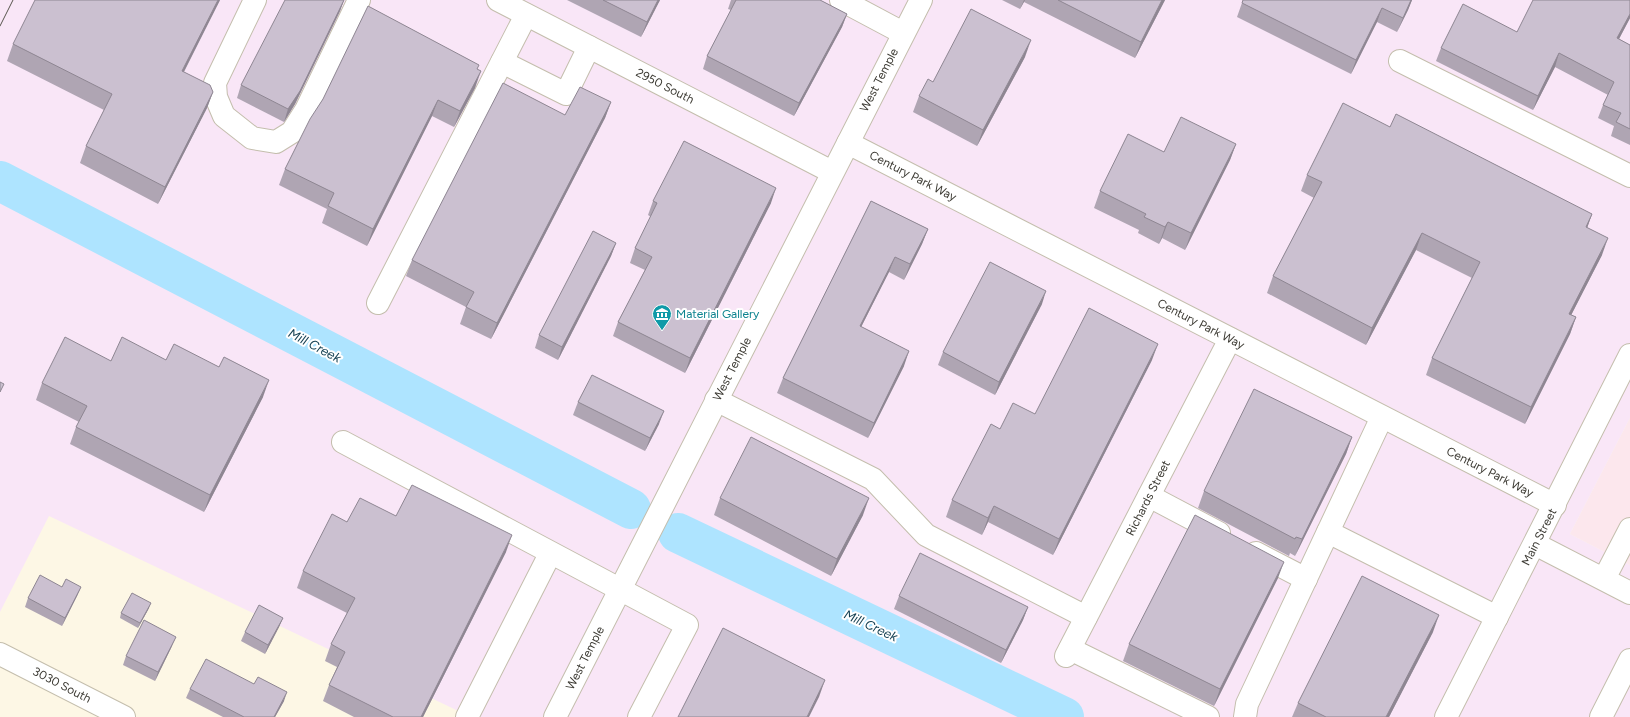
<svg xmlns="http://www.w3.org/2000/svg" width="1630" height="717" viewBox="0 0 1630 717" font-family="Figtree,sans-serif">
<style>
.commercial{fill:#fce7ed}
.industrial{fill:#f9e6f7}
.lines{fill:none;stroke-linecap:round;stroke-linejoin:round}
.river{stroke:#aee4ff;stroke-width:40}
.minor-casing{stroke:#c4bead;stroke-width:24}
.minor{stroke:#fff;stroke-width:22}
.tram{stroke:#57544c;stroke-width:1}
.wall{fill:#afa5b3}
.shaded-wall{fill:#8e8692}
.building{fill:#cbc0d0;stroke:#8e8692}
.labels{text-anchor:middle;stroke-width:4;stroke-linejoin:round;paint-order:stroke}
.street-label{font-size:12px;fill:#3d3b34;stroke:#fff}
.culture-label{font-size:12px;fill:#0d838f;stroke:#fff;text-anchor:start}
.water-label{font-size:13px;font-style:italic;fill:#154052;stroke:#fff}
</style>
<rect width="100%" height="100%" fill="#fdf7e5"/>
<polygon class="commercial" points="1630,418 1630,565 1570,534"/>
<polygon class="industrial" points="0,0 1630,0 1630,418 1570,534 1630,565 1630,717 471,717 49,516 0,612"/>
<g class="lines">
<g class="river">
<polyline points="0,181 631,509"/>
<polyline points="678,533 1064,717"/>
</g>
<g class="minor-casing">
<g id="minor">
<polyline points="255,0 215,83 216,97 224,116 252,138 276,142 292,132 306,110 359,0"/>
<polyline points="498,0 832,172"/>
<polyline points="841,0 903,33"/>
<polyline points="1400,61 1630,176"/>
<polyline points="502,62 566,94 589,47"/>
<polyline points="848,143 1555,505"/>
<polyline points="378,303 526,15"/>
<polyline points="716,400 873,479 926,535 1086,617"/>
<polyline points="343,442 687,625 639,717"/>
<polyline points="1149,496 1219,533"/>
<polyline points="1328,532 1497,617"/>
<polyline points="1535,544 1630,593"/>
<polyline points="1256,553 1306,579"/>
<polyline points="1604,579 1630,529"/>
<polyline points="1070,649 1208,717"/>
<polyline points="0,654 124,717"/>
<polyline points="1066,656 1230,339"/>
<polyline points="467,717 550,554"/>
<polyline points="555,717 921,0"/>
<polyline points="1245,717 1247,704 1382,417"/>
<polyline points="1446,717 1630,355"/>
<polyline points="1601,717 1630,660"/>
</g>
</g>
<use href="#minor" class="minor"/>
<polyline class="tram" points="0,26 13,0"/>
</g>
<g class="wall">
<polygon points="220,0 184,72 213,92 207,108 158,204 80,163 86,146 104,110 7,61 13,44"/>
<polygon points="344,0 340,11 295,104 284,122 237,98 241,85"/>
<polygon points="567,0 660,0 641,37"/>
<polygon points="731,0 820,0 847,14 842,27 794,116 703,69 707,56 731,10 728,9"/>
<polygon points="1002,0 1165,0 1135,58 1024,2 1020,9"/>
<polygon points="1243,0 1412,0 1408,10 1397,32 1377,22 1351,74 1237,17"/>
<polygon points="1630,0 1630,18 1619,39 1630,45 1630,145 1611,136 1614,126 1598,118 1603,105 1608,95 1555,67 1533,110 1436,61 1441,48 1517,32"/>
<polygon points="1025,57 977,146 913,112 919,96 933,82"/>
<polygon points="478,70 475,88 454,127 432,116 367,246 322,223 327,209 279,185 285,169 323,99"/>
<polygon points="611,102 605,118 491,339 460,324 466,307 406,276 412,260 565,115"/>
<polygon points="1390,127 1592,214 1587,228 1602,255 1571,315 1576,317 1570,334 1525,424 1426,375 1432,358 1472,278 1416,250 1366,345 1267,293 1273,276 1314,198 1301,191 1307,175"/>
<polygon points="1236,144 1230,160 1185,250 1162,238 1159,244 1138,233 1139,230 1094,208 1100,191 1164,152"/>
<polygon points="653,201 771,203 685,373 613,336 618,322 645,270 630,263 635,248 651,217 648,215"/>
<polygon points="871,201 928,229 922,244 904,280 889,272 861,327 904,366 868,438 777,393 783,378"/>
<polygon points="616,243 611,256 558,360 535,348 539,335"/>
<polygon points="1042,304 995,395 938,365 943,352"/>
<polygon points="166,360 219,367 263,397 204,512 70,444 76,427 79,422 36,400 42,383 111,361"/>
<polygon points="1152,360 1053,555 988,522 982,535 946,517 952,500 1000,429 1035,414"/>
<polygon points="578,402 659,424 645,451 573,415"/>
<polygon points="1352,437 1346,454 1295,556 1290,553 1289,556 1198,508 1204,491"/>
<polygon points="720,498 863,515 831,576 714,515"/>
<polygon points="396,516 506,552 423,717 354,717 323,701 329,685 337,667 325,661 331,644 347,613 297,588 303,571 347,522"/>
<polygon points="1278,578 1214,706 1123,661 1129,644"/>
<polygon points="62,587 81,587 77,596 62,626 25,607 28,598"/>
<polygon points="899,596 1028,607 1023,620 1001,663 894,609"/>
<polygon points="149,608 138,628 120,618 121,613"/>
<polygon points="283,618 279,627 265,654 241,641 245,632"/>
<polygon points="1433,632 1389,717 1292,717 1298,703"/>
<polygon points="172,646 155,681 123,665 126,656"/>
<polygon points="190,689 284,701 275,717 223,717 186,698"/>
</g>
<g class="shaded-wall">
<polygon points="218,0 220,0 176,87 182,71"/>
<polygon points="344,0 340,11 295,104 284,122 288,109"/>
<polygon points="658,0 660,0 641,37 647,22"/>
<polygon points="1024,0 1025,0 1020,9"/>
<polygon points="1162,0 1165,0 1135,58 1141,42"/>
<polygon points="1411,0 1412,0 1408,10 1397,32 1403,18"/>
<polygon points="1382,8 1377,22 1351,74 1356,60"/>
<polygon points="847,14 842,27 794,116 799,103"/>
<polygon points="1630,14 1630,18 1612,52 1617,38"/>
<polygon points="1031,40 1025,57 977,146 983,130"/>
<polygon points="1559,53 1555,67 1533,110 1538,96"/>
<polygon points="481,71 475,88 454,127 460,111"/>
<polygon points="213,92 207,108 158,204 165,187"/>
<polygon points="438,100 432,116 367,246 373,229"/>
<polygon points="611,102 605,118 491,339 497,323"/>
<polygon points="1236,144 1230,160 1185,250 1191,233"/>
<polygon points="776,188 771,203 685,373 690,358"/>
<polygon points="1592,214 1586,231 1586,227"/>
<polygon points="1168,222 1162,238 1159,244 1165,227"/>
<polygon points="928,229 922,244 904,280 910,264"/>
<polygon points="1422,233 1416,250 1366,345 1372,328"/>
<polygon points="1608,238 1602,255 1563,331 1569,314"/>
<polygon points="616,243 611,256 558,360 562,347"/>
<polygon points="895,257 889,272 854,341 860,326"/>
<polygon points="1046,291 1042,304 995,395 999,382"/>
<polygon points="1576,317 1570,334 1525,424 1531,407"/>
<polygon points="1158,344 1152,360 1053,555 1059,539"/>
<polygon points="909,351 904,366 868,438 874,423"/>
<polygon points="269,380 263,397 204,512 210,495"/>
<polygon points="664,411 659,424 645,451 650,438"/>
<polygon points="1352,437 1346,454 1295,556 1302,539"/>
<polygon points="869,498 863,515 831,576 837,559"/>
<polygon points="994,506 988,522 982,535 988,518"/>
<polygon points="512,535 506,552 423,717 421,717"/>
<polygon points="1284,562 1278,578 1214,706 1220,689"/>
<polygon points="81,587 77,596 62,626 65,618"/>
<polygon points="151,603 149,608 138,628 140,623"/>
<polygon points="1028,607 1023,620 1001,663 1006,650"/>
<polygon points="1439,615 1433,632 1389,717 1386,717"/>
<polygon points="283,618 279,627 265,654 268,645"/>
<polygon points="176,637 172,646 155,681 158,672"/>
<polygon points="825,680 819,697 809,717 807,717"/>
<polygon points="287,692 284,701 275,717 274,717"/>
</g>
<g class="building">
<polygon points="35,0 218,0 182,71 210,85 213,92 165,187 86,146 112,94 13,44"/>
<polygon points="285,0 344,0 300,91 288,109 241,85"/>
<polygon points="603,0 658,0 647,22"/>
<polygon points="736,0 820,0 847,14 799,103 707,56"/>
<polygon points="1058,0 1162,0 1141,42"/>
<polygon points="1243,0 1411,0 1403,18 1382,8 1356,60 1242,3"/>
<polygon points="1533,0 1630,0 1630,14 1617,38 1630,45 1630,129 1616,122 1621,113 1603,105 1614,82 1559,53 1538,96 1441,48 1463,4 1517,32"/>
<polygon points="368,6 479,65 477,69 481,71 460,111 438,100 373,229 328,206 334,193 285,169 310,119 323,99"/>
<polygon points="971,9 1031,40 983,130 919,96 928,79 933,82"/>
<polygon points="503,83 565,115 580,87 611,102 497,323 466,307 474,292 412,260"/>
<polygon points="1343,103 1390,127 1396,114 1592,214 1586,227 1608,238 1569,314 1576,317 1531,407 1432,358 1480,262 1422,233 1372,328 1273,276 1322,182 1307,175"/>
<polygon points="1181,117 1236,144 1191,233 1168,222 1165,227 1144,217 1146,214 1100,191 1128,134 1164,152"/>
<polygon points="684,141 776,188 690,358 618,322 652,257 635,248 657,203 653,201"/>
<polygon points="871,201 928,229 910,264 895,257 860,326 909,351 874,423 783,378"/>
<polygon points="593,231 616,243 562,347 539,335"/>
<polygon points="990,262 1046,291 999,382 943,352"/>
<polygon points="1089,308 1158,344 1059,539 994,506 988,518 952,500 991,424 1000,429 1013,403 1035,414"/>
<polygon points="65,337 111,361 122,337 166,360 174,344 219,367 224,357 269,380 210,495 76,427 87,406 42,383"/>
<polygon points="592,375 664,411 650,438 578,402"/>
<polygon points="0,382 4,384 0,392"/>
<polygon points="1254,389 1352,437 1302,539 1296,537 1295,539 1204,491"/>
<polygon points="751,437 869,498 837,559 720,498"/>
<polygon points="412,485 512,535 421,717 393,717 329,685 345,652 331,644 355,598 303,571 332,514 347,522 360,498 396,516"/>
<polygon points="1195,515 1284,562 1220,689 1129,644"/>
<polygon points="920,553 1028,607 1006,650 899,596"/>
<polygon points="40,575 62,587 66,579 81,587 65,618 28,598"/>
<polygon points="1362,576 1439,615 1386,717 1326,717 1298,703"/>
<polygon points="132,593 151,603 140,623 121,613"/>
<polygon points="259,605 283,618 268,645 245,632"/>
<polygon points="144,620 176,637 158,672 126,656"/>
<polygon points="723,628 825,680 807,717 678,717"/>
<polygon points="206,659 254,684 258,677 287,692 274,717 244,717 190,689"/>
</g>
<defs>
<g id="museum-pin" transform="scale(1)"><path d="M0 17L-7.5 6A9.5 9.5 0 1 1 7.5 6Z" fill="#0f9aa8" stroke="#fff"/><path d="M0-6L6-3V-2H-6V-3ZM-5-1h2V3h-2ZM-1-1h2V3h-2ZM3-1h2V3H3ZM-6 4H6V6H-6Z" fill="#fff"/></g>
</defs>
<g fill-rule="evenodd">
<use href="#museum-pin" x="662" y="314"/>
</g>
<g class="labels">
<g class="street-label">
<text transform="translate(879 80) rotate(-63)" y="4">West Temple</text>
<text transform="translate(665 86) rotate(27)" y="4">2950 South</text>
<text transform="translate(913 176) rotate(27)" y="4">Century Park Way</text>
<text transform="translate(1201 324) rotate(27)" y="4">Century Park Way</text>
<text transform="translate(732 369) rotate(-63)" y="4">West Temple</text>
<text transform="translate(1490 472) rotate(27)" y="4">Century Park Way</text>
<text transform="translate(1148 498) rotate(-63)" y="4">Richards Street</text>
<text transform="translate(1539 537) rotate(-63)" y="4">Main Street</text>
<text transform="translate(585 658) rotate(-63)" y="4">West Temple</text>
<text transform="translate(62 685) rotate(27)" y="4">3030 South</text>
</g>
<g class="culture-label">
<text x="676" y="318">Material Gallery</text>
</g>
<g class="water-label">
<text transform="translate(315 345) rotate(28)" y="5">Mill Creek</text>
<text transform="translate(871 625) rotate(25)" y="5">Mill Creek</text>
</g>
</g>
</svg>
